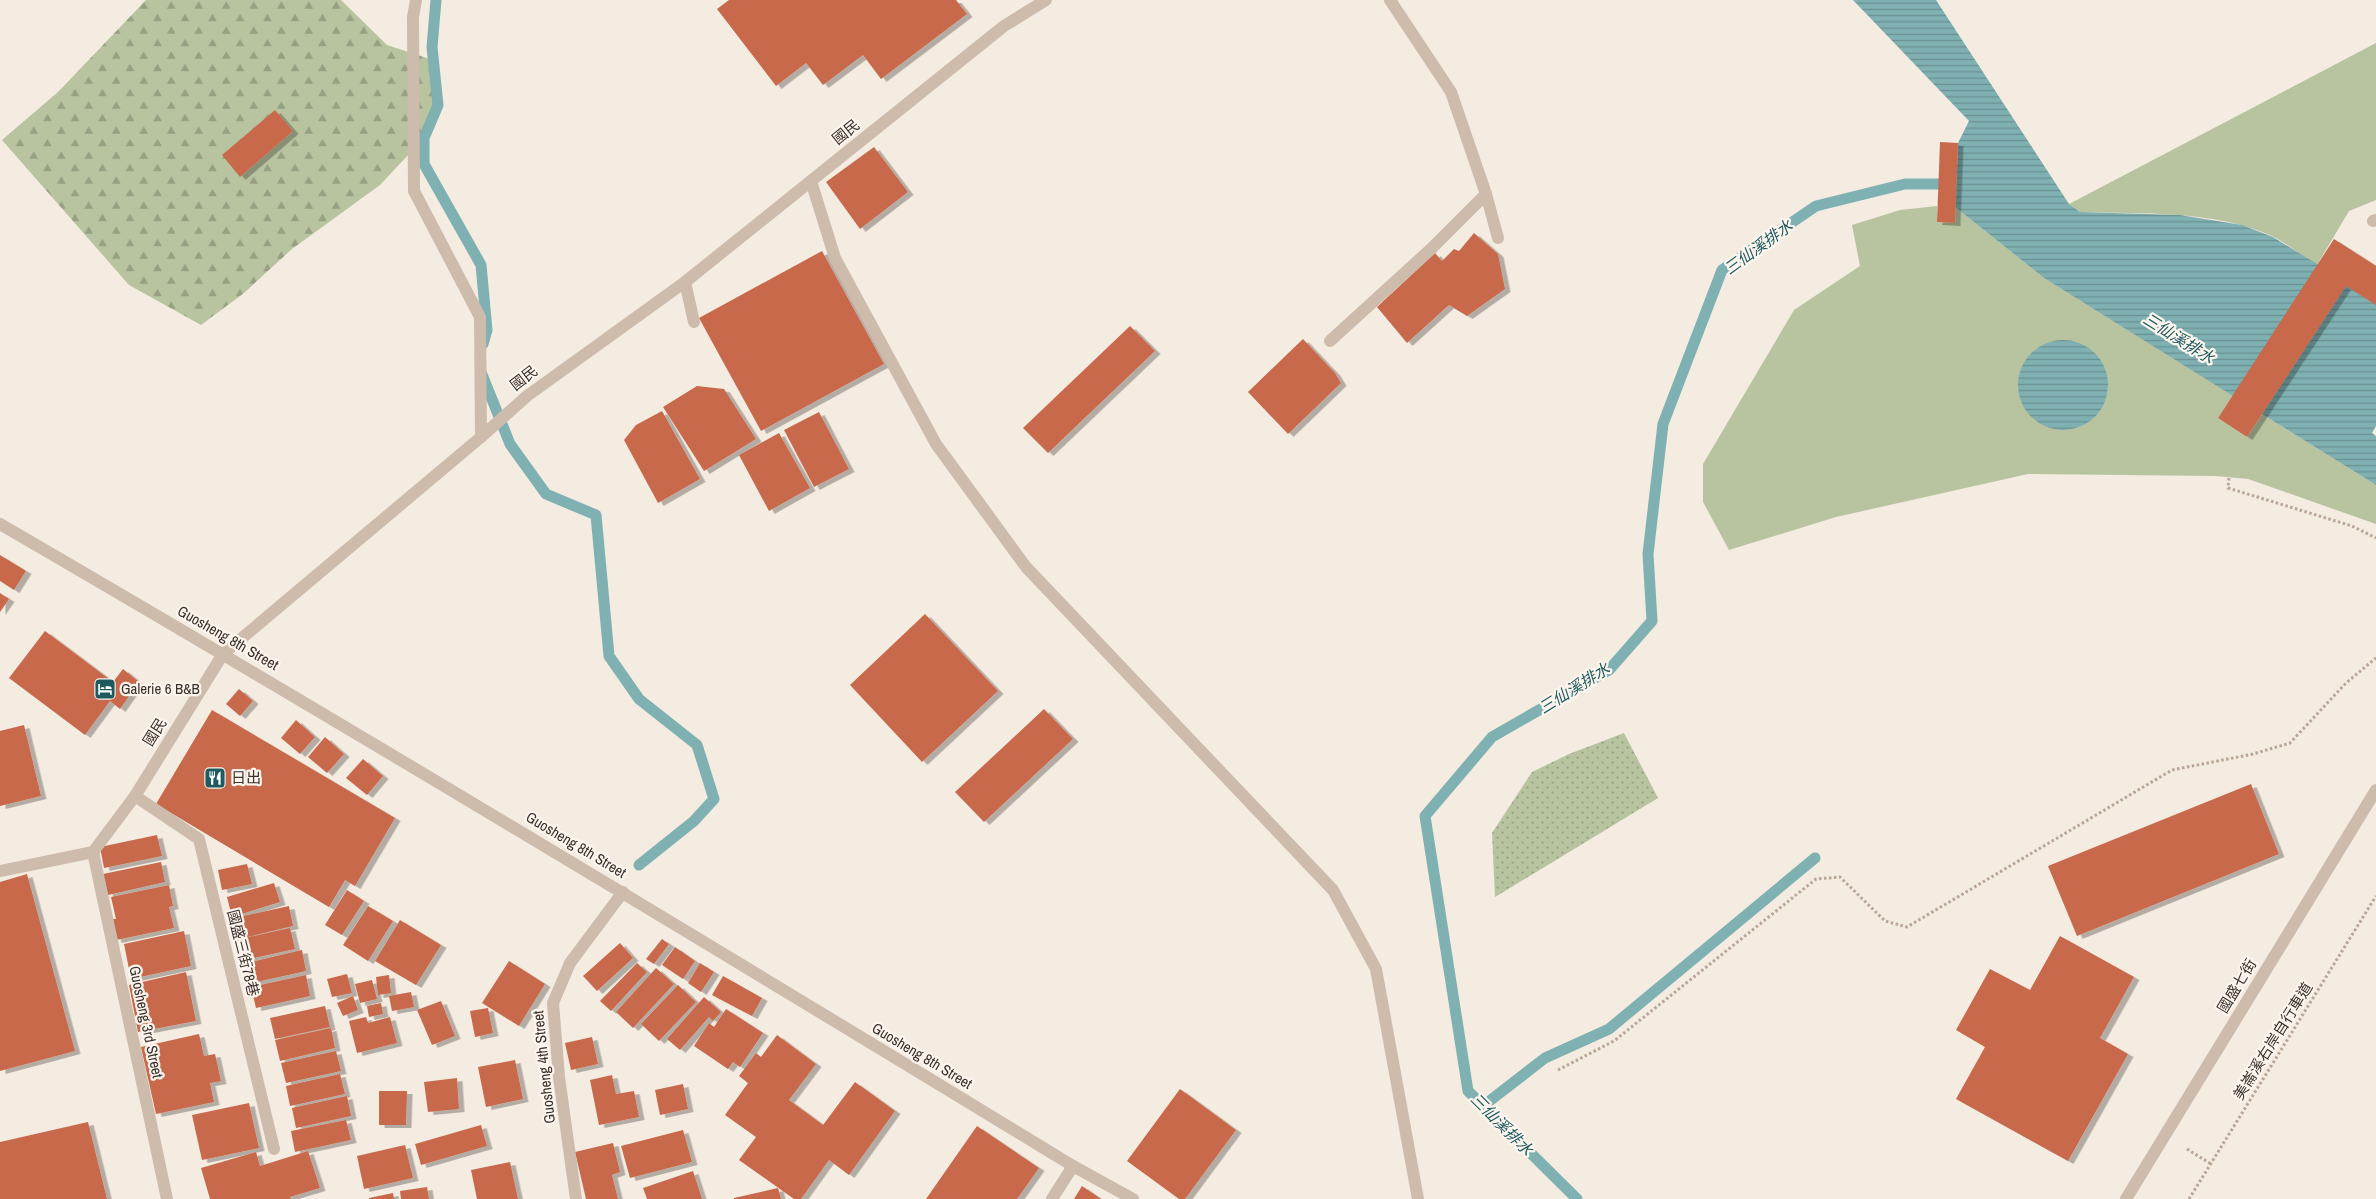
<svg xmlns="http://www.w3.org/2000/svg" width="2376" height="1199" viewBox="0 0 2376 1199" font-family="'Archivo Narrow','Noto Sans TC',sans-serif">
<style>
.grass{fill:url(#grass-dots)}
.forest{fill:url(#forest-firs)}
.park{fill:#b8c4a0}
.water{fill:url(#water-rules)}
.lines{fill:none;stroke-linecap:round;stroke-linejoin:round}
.stream{stroke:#7fb0b2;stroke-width:11}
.building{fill:#c8694b;filter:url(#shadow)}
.path{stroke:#b9a596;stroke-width:3;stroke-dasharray:2.5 2.5;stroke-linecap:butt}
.service{stroke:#cdbbac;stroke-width:12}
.minor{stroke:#cdbbac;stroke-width:12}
.labels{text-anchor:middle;stroke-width:4.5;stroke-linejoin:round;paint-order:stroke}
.street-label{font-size:15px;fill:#3b302b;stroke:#fbf5ee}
.poi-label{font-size:15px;fill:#3b302b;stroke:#fbf5ee;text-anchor:start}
.water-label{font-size:16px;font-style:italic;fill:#1f5a5e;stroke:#fbf5ee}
</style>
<defs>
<pattern id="grass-dots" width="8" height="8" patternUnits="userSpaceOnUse" patternTransform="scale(1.25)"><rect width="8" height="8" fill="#b8c4a0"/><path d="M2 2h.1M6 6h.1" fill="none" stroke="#97a083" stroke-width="1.8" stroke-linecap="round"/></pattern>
<pattern id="forest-firs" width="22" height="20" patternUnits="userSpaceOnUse" patternTransform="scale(1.25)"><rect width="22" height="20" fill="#b8c4a0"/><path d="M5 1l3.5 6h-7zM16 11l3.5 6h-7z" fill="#97a083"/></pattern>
<pattern id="water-rules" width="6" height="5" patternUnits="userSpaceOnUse" patternTransform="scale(1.25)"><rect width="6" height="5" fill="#7fb0b2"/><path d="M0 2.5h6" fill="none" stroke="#699091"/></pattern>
<filter id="shadow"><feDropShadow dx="5.5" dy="3" stdDeviation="0" flood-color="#0004"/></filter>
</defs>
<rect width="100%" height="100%" fill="#f4ebe1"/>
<polygon class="grass" points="1624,733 1658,798 1495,897 1492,833 1532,772 1569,754"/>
<polygon class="forest" points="146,0 341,0 387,45 433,60 438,105 424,138 380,185 292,249 244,293 201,325 129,285 2,140 58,92"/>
<g class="park">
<path d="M2376,43V200L2349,211L2317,265C2302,256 2287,243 2272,236C2213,210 2143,214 2080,212L2069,204Z"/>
<polygon points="1937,206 1937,222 1955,223 1955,207 2044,278 2233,395 2218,418 2247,437 2262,414 2376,485 2376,524 2248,479 2215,476 2028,474 1836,517 1729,550 1703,502 1703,464 1794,310 1860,266 1852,225 1900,210"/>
</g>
<g class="water">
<polygon points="1853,0 1936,0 2069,204 2080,212 2180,215 2242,225 2273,237 2376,300 2376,426 2372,433 2376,436 2376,485 2044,278 1955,207 1958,143 1969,121"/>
<circle cx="2063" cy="385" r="45"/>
</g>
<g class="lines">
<g class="stream">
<polyline points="436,0 432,47 438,105 424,138 424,164 481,265 487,330 483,344"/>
<polyline points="481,372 510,444 546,494 596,515 609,656 639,699 697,745 714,799 694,821 639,865"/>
<polyline points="1483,1106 1545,1058 1609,1029 1815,858"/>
<polyline points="1577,1199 1468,1091 1425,816 1492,737 1609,670 1652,621 1648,554 1663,424 1722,270 1816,206 1905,184 1952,184"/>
</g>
</g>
<g class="building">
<polygon points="729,0 956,0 967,14 881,79 863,55 823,85 806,63 776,86 717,9"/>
<polygon points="275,110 293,131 240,177 222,155"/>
<polygon points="1940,142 1958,143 1955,223 1937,222"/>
<polygon points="874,147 908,192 860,229 826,182"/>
<polygon points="1474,233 1498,254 1505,289 1467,316 1449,305 1407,343 1377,307 1435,253 1442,261 1454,249 1459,251"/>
<polygon points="2334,239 2376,266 2376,305 2346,286 2247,437 2218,418"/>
<polygon points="822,251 884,364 761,431 699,318"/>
<polygon points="1130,326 1155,351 1048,453 1023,428"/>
<polygon points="1303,339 1335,373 1341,383 1288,434 1248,392"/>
<polygon points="697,386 724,389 756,439 704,471 663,407"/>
<polygon points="662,411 700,479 658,503 624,440 636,425"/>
<polygon points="819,412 849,469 814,487 784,430"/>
<polygon points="779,433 810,488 769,511 739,455"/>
<polygon points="0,555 26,571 14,590 0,581"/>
<polygon points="0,593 9,599 0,612"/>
<polygon points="925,614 998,691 922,762 850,685"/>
<polygon points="45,631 113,682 123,669 139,682 120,709 110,701 85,735 9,678"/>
<polygon points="239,689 253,701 240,716 226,704"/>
<polygon points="1044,709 1073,739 984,822 955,792"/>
<polygon points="212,710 395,818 355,886 345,880 329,907 156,804"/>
<polygon points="296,720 315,737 300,754 281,738"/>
<polygon points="24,725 41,796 0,806 0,731"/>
<polygon points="325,737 344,754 327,773 308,757"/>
<polygon points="363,759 383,776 367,795 346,778"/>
<polygon points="2251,784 2279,854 2077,936 2048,866"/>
<polygon points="157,835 162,856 104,868 100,847"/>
<polygon points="161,862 165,882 108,895 103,874"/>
<polygon points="247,864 252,884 222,890 218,870"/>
<polygon points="27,874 75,1051 0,1071 0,882"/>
<polygon points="274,883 280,902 232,917 227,897"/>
<polygon points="169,885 173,906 169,907 174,928 116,940 112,919 116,919 111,897"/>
<polygon points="347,890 364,901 342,935 325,925"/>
<polygon points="289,906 293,926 239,939 234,918"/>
<polygon points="368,906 393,921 368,961 343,945"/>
<polygon points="400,920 441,945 416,985 375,961"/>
<polygon points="290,928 295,949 240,961 235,940"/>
<polygon points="184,931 191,966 131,979 124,944"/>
<polygon points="2060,936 2134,977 2100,1038 2128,1054 2068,1161 1956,1099 1985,1047 1956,1030 1990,969 2030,990"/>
<polygon points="662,939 669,944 654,964 646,959"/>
<polygon points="620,943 633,958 597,991 583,976"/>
<polygon points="675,947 695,961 683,979 662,965"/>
<polygon points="302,950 306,971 252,983 247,963"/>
<polygon points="509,961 545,984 519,1026 482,1003"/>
<polygon points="637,963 647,972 611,1011 600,1001"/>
<polygon points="700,963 714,972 701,992 688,983"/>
<polygon points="656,968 674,984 633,1028 616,1012"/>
<polygon points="186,972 196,1021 138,1032 129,985"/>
<polygon points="347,974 352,993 332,997 327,979"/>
<polygon points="306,975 310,996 256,1008 251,987"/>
<polygon points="389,975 391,993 378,995 376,977"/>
<polygon points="723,976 762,998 752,1016 712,995"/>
<polygon points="372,980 377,999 360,1003 355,984"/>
<polygon points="678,985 696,1002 659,1041 641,1024"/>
<polygon points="411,992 414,1007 392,1011 389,996"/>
<polygon points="353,996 358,1010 343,1016 337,1003"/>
<polygon points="704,997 721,1012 713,1021 709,1017 680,1050 667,1039"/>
<polygon points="441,1001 455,1036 432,1045 417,1010"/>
<polygon points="381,1003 383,1014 369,1017 367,1006"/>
<polygon points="325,1006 330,1027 275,1039 270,1018"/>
<polygon points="488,1008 493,1033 475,1037 470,1011"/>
<polygon points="726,1009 763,1033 740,1067 733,1062 728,1069 694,1046 709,1023 714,1027"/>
<polygon points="366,1017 368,1023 390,1017 397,1043 357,1053 349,1021"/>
<polygon points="331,1028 335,1048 280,1061 275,1040"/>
<polygon points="199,1034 204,1056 215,1054 221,1081 210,1083 214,1102 156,1114 141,1047"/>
<polygon points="777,1035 816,1064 789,1100 823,1125 855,1082 895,1111 849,1175 829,1160 801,1199 794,1199 739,1160 756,1137 725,1115 748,1083 739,1076 756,1053 761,1057"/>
<polygon points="592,1037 598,1064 571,1070 565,1043"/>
<polygon points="336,1051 341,1071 286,1083 281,1063"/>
<polygon points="515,1060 523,1099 486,1107 478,1067"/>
<polygon points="340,1074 345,1094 290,1106 286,1086"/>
<polygon points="612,1075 616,1094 634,1091 639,1117 599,1125 590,1080"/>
<polygon points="457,1078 459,1109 428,1112 424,1082"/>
<polygon points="683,1084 688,1109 660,1115 655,1090"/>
<polygon points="1180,1089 1236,1130 1185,1199 1179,1199 1127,1161"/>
<polygon points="379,1091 407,1091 406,1125 379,1125"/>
<polygon points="347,1096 351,1116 296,1128 292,1108"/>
<polygon points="249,1103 259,1148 202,1160 192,1115"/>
<polygon points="346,1120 351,1140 295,1152 291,1131"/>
<polygon points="88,1122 107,1199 0,1199 0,1142"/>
<polygon points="481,1125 487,1146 421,1165 415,1144"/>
<polygon points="977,1126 1039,1168 1017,1199 926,1199"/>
<polygon points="683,1130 692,1162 630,1178 621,1146"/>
<polygon points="613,1143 620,1172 612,1175 618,1199 586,1199 575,1152"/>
<polygon points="405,1145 413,1178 364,1189 357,1156"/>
<polygon points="308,1151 320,1188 290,1197 291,1199 210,1199 201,1168 256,1152 260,1166"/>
<polygon points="510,1162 518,1199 477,1199 471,1170"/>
<polygon points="693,1171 702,1199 647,1199 643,1188"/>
<polygon points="1082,1186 1101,1199 1074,1199"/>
<polygon points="427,1187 429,1199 401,1199 400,1191"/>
<polygon points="778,1188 781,1199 734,1199 734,1198"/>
<polygon points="393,1193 394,1199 369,1199 369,1198"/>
</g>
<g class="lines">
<g class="path">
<polyline points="2229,478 2228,488 2352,526 2376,538"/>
<polyline points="1558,1070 1614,1041 1816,879 1840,877 1885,921 1907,927 2172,770 2253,754 2290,743 2346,683 2376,658"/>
<polyline points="2187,1149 2211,1164"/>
<polyline points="2189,1199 2376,896"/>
</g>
<g class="service">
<polyline points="416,0 413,17 414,191 480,317 481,437"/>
<polyline points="1390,0 1451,92 1486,194 1498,238"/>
<polyline points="2373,221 2376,220"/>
<polyline points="685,282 694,322"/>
<polyline points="1330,341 1432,248 1486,194"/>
<polyline points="135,796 199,839 274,1149"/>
</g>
<g class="minor">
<polyline points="811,181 835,258 936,444 1026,567 1333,890 1376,969 1418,1199"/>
<path d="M0,524C360,733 717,949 1073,1166L1133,1199"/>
<polyline points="93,852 135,796 223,654 481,437 527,396 685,282 1004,26 1046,0"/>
<polyline points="93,852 167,1199"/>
<polyline points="0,871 93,852"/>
<polyline points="576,1199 559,1077 553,1003 570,963 623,892"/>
<polyline points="1052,1199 1073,1166"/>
<polyline points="2126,1199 2376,790"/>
</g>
</g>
<defs>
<g id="hotel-square" transform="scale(1.125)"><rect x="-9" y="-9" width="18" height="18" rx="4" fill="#1f5a5e" stroke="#fbf5ee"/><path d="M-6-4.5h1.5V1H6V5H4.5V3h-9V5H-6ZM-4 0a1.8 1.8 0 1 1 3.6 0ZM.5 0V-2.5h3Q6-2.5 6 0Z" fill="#fff"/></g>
<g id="restaurant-square" transform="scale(1.125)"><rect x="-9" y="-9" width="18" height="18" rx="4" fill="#1f5a5e" stroke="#fbf5ee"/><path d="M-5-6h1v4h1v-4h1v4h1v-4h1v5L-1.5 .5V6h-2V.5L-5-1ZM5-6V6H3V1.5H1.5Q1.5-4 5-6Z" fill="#fff"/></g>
</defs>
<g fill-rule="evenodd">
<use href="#hotel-square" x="105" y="689"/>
<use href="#restaurant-square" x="215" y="778"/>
</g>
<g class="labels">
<g class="street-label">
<text transform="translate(846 132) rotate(-39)" y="5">國民</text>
<text transform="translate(524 378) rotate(-38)" y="5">國民</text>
<text transform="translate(228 638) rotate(30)" y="5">Guosheng 8th Street</text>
<text transform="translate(155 732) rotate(-58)" y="5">國民</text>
<text transform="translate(576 845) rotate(31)" y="5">Guosheng 8th Street</text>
<text transform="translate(243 953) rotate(76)" y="5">國盛三街78巷</text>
<text transform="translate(2237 986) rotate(-59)" y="5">國盛七街</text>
<text transform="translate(146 1022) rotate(78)" y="5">Guosheng 3rd Street</text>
<text transform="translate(2273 1041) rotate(-58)" y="5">美崙溪右岸自行車道</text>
<text transform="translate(922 1056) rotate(31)" y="5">Guosheng 8th Street</text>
<text transform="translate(544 1067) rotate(-96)" y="5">Guosheng 4th Street</text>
</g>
<g class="poi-label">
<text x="121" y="694">Galerie 6 B&amp;B</text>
<text x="231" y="783">日出</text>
</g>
<g class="water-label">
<text transform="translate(1758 247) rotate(-36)" y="6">三仙溪排水</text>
<text transform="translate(2179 338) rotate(32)" y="6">三仙溪排水</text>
<text transform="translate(1574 688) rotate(-32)" y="6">三仙溪排水</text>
<text transform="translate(1502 1124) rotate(45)" y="6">三仙溪排水</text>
</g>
</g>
</svg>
